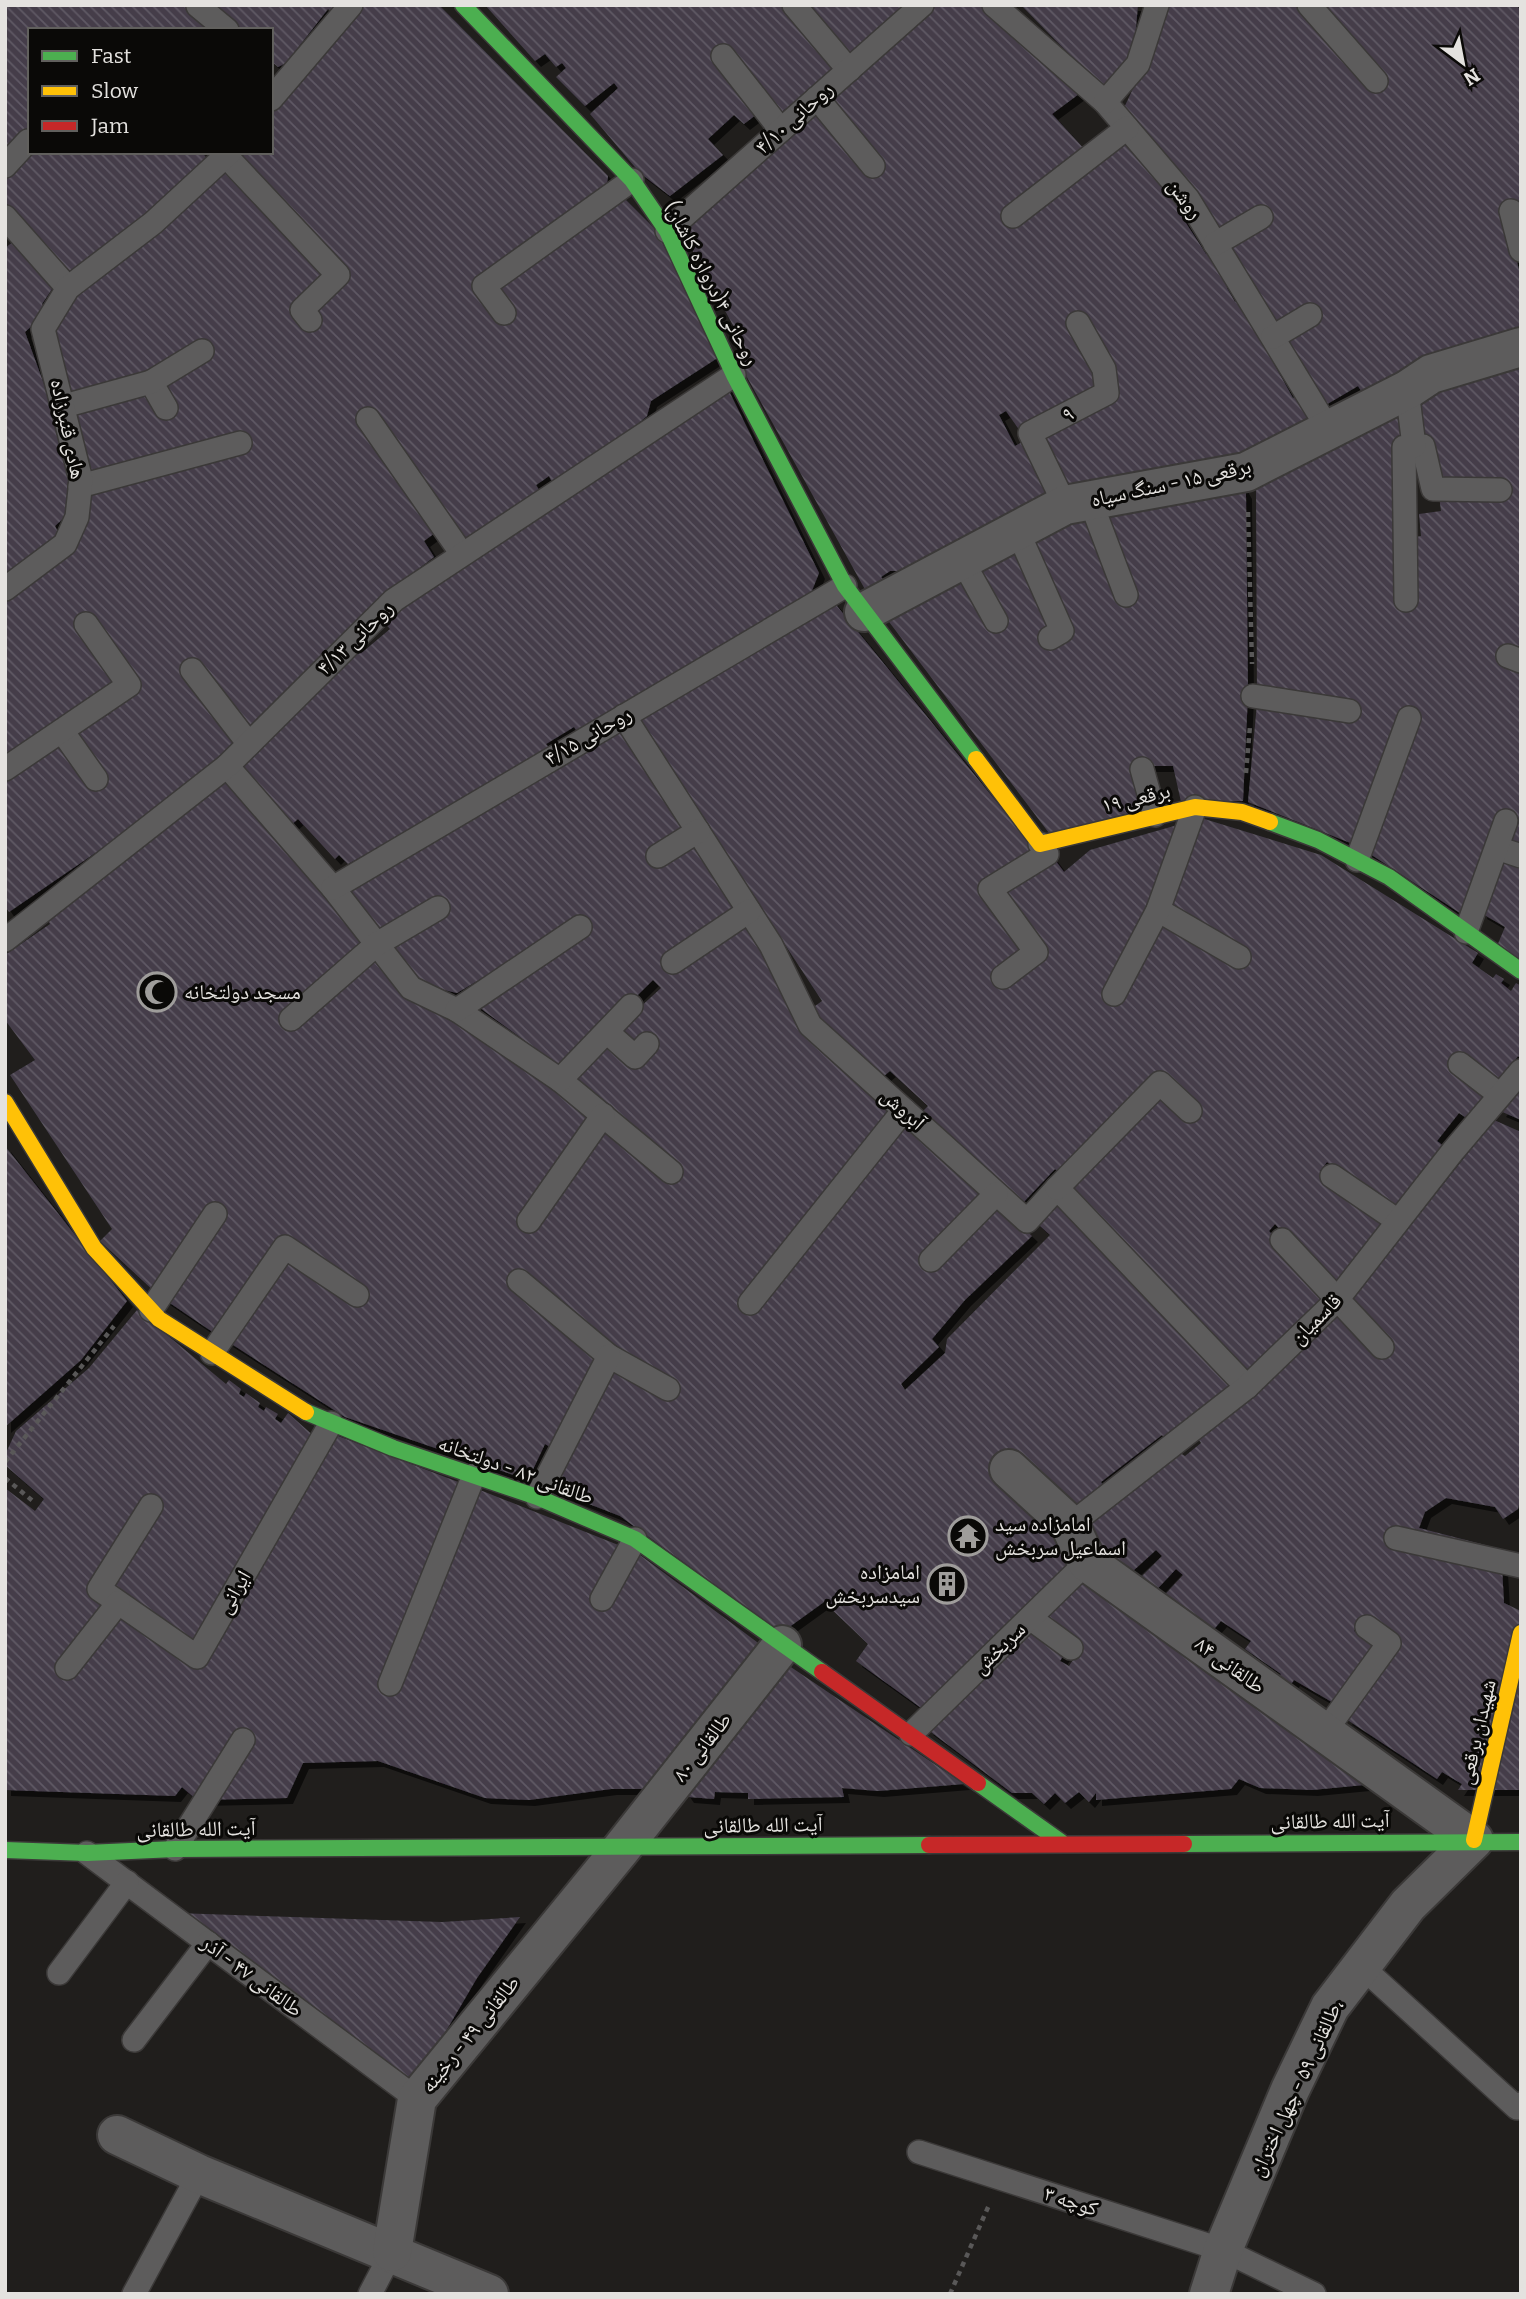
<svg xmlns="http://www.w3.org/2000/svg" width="1526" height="2299" viewBox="0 0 1526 2299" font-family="Bitter,'Noto Naskh Arabic',serif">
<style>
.building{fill:url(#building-back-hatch);filter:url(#shadow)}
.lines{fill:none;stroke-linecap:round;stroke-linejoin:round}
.lane-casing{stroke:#3b3938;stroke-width:26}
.street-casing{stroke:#3b3938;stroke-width:42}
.fast-casing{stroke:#3b3938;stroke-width:19}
.slow-casing{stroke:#3b3938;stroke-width:19}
.jam-casing{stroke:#3b3938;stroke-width:19}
.path{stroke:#595858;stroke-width:4.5;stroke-dasharray:5 5;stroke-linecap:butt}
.lane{stroke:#5d5c5c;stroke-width:23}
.street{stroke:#5d5c5c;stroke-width:38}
.fast{stroke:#4caf50;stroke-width:16}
.slow{stroke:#ffc107;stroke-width:16}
.jam{stroke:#c62828;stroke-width:16}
.labels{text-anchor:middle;stroke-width:6;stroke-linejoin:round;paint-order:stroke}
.street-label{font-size:21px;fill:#e4e2df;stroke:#0a0907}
.poi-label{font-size:21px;fill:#e4e2df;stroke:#0a0907;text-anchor:start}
</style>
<defs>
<pattern id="building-back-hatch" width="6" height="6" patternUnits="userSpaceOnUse" patternTransform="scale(1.75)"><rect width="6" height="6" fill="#443d4a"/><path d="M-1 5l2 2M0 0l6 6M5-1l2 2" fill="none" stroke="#5f5964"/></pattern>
<filter id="shadow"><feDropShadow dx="6" dy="6" stdDeviation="0" flood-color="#0009"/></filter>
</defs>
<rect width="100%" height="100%" fill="#201e1c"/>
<g class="building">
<polygon points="5,5 190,5 220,30 30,30 30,137 5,156"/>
<polygon points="207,5 339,5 334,14 328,9 286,63 278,67 271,61 271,30 235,30"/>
<polygon points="356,5 439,5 608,176 606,191 492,287 622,196 656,230 719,357 651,401 647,416 607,450 553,484 549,476 542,481 536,485 541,493 467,543 439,530 424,541 434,557 388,592 242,743 202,780 9,912 5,906 5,774 111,713 106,705 121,684 5,762 5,597 71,547 87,491 130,477 251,449 242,435 89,480 73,410 150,377 71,400 54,326 73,293 225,169 328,280 310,314 334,296 327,289 347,274 241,164 244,152 271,152 271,114"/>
<polygon points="485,5 788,5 842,67 776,116 761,111 744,124 734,115 708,139 723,155 670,196 640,173 590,114 616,90 618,88 614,83 585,106 556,77 566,68 562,63 556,67 545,54 535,61"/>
<polygon points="801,5 915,5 852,64"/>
<polygon points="934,5 981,5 1083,91 1052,114 1087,152 1124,137 1186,214 1182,217 1206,254 1211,252 1232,285 1227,288 1235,302 1241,298 1250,321 1293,398 1301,393 1321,430 1295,442 1067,498 1042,441 1113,395 1101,391 1020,431 1006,411 999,415 1015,446 1024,441 1051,503 915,571 890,571 881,577 885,582 867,593 738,361 749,355 675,218 751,165 755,169 801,126 823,98"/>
<polygon points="1021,5 1138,5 1133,60 1113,99"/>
<polygon points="1151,5 1516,5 1521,11 1521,222 1504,208 1521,278 1521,339 1368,402 1358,386 1324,406 1219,235 1123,110 1144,65"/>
<polygon points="30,152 202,152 211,164 71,276 5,202 5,175"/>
<polygon points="14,241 54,286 42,304 47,312 25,332 45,387 51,386 73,487 67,515 55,526 60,536 5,577 5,248"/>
<polygon points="1521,352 1521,851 1502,845 1463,915 1358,846 1248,802 1257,703 1256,487 1266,485 1266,470 1389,408 1402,415 1409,538 1421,536 1419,514 1441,511 1439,496 1511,495 1511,485 1438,482 1417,441 1420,391"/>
<polygon points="722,377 819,573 811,593 700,657 704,663 580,736 574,727 546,744 551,750 381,852 377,848 348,864 339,855 335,859 298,819 291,825 237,765 360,645 365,650 390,629 382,620"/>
<polygon points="1242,486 1246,493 1248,694 1243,801 1181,802 1173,766 1138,766 1146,809 1049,833 877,606 1017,540 1068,631 1023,533 1097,505"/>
<polygon points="832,600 1039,854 984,886 1030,952 1003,985 1048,952 998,888 1052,856 1064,872 1090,850 1181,824 1165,907 1198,817 1321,855 1478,953 1472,963 1493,978 1496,974 1504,979 1501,983 1511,991 1516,983 1521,986 1521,1059 1518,1056 1498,1084 1465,1117 1459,1113 1437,1141 1445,1147 1397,1214 1327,1162 1320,1171 1388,1224 1333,1289 1275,1224 1269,1231 1327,1300 1246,1375 1064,1188 1159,1074 1063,1175 1055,1169 1019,1207 920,1114 928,1106 890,1071 879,1080 808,1011 822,1001 635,717"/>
<polygon points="623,724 689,831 649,856 655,865 695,838 740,910 667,960 672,969 746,921 804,1028 893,1114 853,1154 859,1158 742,1304 754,1312 906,1125 988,1196 925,1261 931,1267 996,1202 1032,1236 965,1300 932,1339 939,1347 901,1384 905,1390 945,1353 947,1339 1050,1235 1030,1217 1057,1194 1236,1386 1167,1441 1162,1435 1101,1482 1105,1489 1068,1515 1018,1450 1010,1458 1067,1530 1059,1537 1072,1553 1072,1569 989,1654 982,1648 924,1710 856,1661 868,1644 824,1602 781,1633 620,1516 548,1488 609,1363 668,1394 674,1387 606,1350 520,1276 514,1284 599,1352 591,1367 598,1372 557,1451 545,1444 528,1480 345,1417 227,1341 287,1253 358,1303 363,1293 283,1241 217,1335 164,1299 222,1214 215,1209 157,1294 100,1241 112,1229 10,1075 35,1060 5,1020 5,955 50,924 45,915 226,778 365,939 281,1018 290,1029 378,954 416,1001 458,1006 596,1115 521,1223 529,1229 605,1124 674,1181 684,1172 572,1077 607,1039 634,1065 653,1046 647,1039 635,1050 614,1031 661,988 653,980 563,1069 472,1002 589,928 583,918 457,993 413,983 382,943 442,911 437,902 378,938 341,890"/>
<polygon points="1500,854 1521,860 1521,960 1497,946 1505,927 1481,913"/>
<polygon points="1521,1084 1521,1120 1500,1111"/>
<polygon points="1494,1120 1521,1132 1521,1496 1518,1509 1503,1519 1495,1507 1446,1498 1425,1512 1419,1528 1501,1549 1504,1603 1521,1611 1521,1790 1458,1790 1462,1784 1442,1772 1437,1779 1346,1719 1396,1640 1366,1615 1354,1631 1378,1647 1337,1705 1294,1680 1289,1687 1278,1678 1281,1674 1245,1649 1251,1641 1221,1621 1215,1628 1197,1627 1158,1602 1183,1575 1176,1569 1148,1599 1132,1586 1162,1556 1156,1550 1122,1581 1081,1525 1174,1449 1185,1456 1201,1443 1196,1436 1336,1310 1382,1358 1393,1346 1350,1302"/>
<polygon points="5,1146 127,1301 81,1360 5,1427"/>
<polygon points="137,1310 226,1384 229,1380 241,1389 239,1394 244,1397 246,1393 260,1403 258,1407 264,1411 266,1407 278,1414 275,1419 281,1423 288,1413 316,1438 195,1649 92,1589 199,1664 333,1434 466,1485 382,1692 391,1696 480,1490 636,1552 769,1651 645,1789 611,1789 529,1800 485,1798 378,1761 303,1763 287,1798 197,1800 182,1787 175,1796 5,1790 5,1488 35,1511 44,1499 5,1465 5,1455 16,1431 89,1368"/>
<polygon points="1085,1575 1375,1769 1364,1785 1312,1790 1260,1788 1239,1779 1231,1789 1096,1800 1096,1793 1089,1802 1079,1792 1065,1803 1055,1793 1044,1804 1032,1793 1012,1793 927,1729 1035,1627 1067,1650 1060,1661 1069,1666 1080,1649 1040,1620"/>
<polygon points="779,1659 964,1784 878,1791 842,1788 844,1797 748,1799 748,1793 715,1792 714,1799 688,1797 679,1784"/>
<polygon points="176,1913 442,1922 520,1917 477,1978 432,2055 412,2082"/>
</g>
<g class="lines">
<g class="lane-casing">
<g id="lane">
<polyline points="794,5 849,70"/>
<polyline points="994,5 1105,102 1188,199 1329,430"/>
<polyline points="1309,5 1376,81"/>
<polyline points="198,6 227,30"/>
<polyline points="723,56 781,130"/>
<polyline points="817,98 873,166"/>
<polyline points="271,99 351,5"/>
<polyline points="1105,102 1138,64 1157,5"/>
<polyline points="226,156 338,275 302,310 310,320"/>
<polyline points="5,166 28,141"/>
<polyline points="1511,211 1521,250"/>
<polyline points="1013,216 1127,128"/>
<polyline points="5,217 68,288"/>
<polyline points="667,231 922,5"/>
<polyline points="1215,244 1261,217"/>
<polyline points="504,313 484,286 632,180"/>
<polyline points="1273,337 1310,315"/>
<polyline points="151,382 166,408"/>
<polyline points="64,406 151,382 202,351"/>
<polyline points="368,419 462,554"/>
<polyline points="1414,446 1423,446 1433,489 1500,490"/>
<polyline points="80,486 240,443"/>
<polyline points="1090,500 1126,595"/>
<polyline points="1065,505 1030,433 1107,393 1104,369 1078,323"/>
<polyline points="1018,532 1062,631 1050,638"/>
<polyline points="962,560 996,621"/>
<polyline points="5,589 65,544 77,517 81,480 43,329 68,288 153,223 230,152"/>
<polyline points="1406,600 1404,447 1414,446 1407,390"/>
<polyline points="1508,656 1521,661"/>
<polyline points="192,670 249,744"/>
<polyline points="1253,696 1349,711"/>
<polyline points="624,716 771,945 810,1025 1027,1221 1057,1188 1247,1387"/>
<polyline points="62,731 96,779"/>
<polyline points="227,766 333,888 411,988 457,1010 560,1080 671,1172"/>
<polyline points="5,769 129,685 86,624"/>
<polyline points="1142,769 1155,815"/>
<polyline points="1497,848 1521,856"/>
<polyline points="658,856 698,831"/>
<polyline points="1357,860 1409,718"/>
<polyline points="333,888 845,586"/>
<polyline points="1158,910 1239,957"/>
<polyline points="1466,932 1506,821"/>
<polyline points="5,940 227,766 394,600 734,375"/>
<polyline points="673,962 749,911"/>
<polyline points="1003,977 1036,952 990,889 1047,854 1040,844"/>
<polyline points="1114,994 1158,910 1195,807"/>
<polyline points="457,1010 580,927"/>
<polyline points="291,1019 377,944 438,908"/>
<polyline points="607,1032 635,1057 647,1044"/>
<polyline points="1460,1064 1500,1095"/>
<polyline points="560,1080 631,1006"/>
<polyline points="1332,1176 1398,1221"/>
<polyline points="1057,1188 1160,1083 1190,1111"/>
<polyline points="529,1221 603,1115"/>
<polyline points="1282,1240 1382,1347"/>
<polyline points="931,1260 996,1194"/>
<polyline points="519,1281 609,1356 668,1389"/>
<polyline points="750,1303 904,1110"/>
<polyline points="151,1310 215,1214"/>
<polyline points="212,1353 285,1247 357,1295"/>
<polyline points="537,1497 609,1356"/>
<polyline points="151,1506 99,1589 197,1657 331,1423"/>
<polyline points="1070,1525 1247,1387 1336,1301 1453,1151 1521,1071"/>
<polyline points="1396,1538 1521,1566"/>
<polyline points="602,1599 635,1539"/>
<polyline points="1030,1618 1071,1648"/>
<polyline points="67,1668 118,1603"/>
<polyline points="390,1684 474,1475"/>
<polyline points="1324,1733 1389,1643 1367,1627"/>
<polyline points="911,1734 1087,1562"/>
<polyline points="175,1849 243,1740"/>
<polyline points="87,1853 417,2099"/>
<polyline points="1361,1966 1517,2108 1521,2104"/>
<polyline points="59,1973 127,1882"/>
<polyline points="134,2040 208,1943"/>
<polyline points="919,2152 1223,2250 1314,2294"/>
<polyline points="134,2294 199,2174"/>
<polyline points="370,2294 392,2252"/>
</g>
</g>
<g class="street-casing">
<g id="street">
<polyline points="864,612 1065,505 1246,472 1407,390 1431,374 1521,347"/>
<polyline points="1009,1469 1070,1525 1087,1562 1474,1840 1408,1905 1330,2007 1290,2090 1223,2250 1209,2294"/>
<polyline points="117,2135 199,2174 489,2294"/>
<polyline points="392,2252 417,2099 622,1848 782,1645"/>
</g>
</g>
<g class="fast-casing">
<g id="fast">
<polyline points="463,5 632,180 667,231 734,375 845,586 976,759"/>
<polyline points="1270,822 1318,840 1389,877 1521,971"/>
<polyline points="306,1412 393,1448 537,1497 635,1539 822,1672"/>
<polyline points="978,1783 1061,1842"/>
<polyline points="1184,1844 1521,1842"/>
<polyline points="5,1850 87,1853 175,1849 929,1845"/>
</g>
</g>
<g class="slow-casing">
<g id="slow">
<polyline points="976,759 1040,844 1195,807 1242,812 1270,822"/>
<polyline points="5,1102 94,1248 159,1319 306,1412"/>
<polyline points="1474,1840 1521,1633"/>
</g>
</g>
<g class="jam-casing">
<g id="jam">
<polyline points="822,1672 978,1783"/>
<polyline points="929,1845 1184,1844"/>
</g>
</g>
<g class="path">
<polyline points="1248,512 1252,664"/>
<polyline points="1246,773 1250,726"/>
<polyline points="5,1462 114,1326"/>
<polyline points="5,1478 34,1502"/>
<polyline points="950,2294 989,2205"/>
</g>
<use href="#lane" class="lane"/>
<use href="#street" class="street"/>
<use href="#fast" class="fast"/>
<use href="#slow" class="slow"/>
<use href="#jam" class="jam"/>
</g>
<defs>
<g id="mosque-ring" transform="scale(2.0125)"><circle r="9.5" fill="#0a0907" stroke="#9f9d9b" stroke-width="1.5"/><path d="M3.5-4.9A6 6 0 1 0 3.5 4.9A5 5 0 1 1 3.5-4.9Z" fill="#9f9d9b"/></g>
<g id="temple-ring" transform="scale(2.0125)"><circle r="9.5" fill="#0a0907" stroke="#9f9d9b" stroke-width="1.5"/><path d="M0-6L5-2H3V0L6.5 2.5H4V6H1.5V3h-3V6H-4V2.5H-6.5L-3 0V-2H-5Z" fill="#9f9d9b"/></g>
<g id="building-ring" transform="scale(2.0125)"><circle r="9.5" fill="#0a0907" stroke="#9f9d9b" stroke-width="1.5"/><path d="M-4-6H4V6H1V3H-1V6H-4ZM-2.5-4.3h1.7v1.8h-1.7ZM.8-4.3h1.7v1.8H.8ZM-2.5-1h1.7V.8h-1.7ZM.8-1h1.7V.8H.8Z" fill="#9f9d9b"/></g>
</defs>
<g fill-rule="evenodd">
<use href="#mosque-ring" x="157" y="992"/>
<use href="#temple-ring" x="968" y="1536"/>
<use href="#building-ring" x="947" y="1584"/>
</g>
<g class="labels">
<g class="street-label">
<text transform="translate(794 118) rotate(-42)" y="7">روحانی ۴/۱۰</text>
<text transform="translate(1185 199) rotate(54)" y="7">روشن</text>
<text transform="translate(712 283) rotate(63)" y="7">روحانی ۴(دروازه کاشان)</text>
<text transform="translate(1068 414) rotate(-28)" y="7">۹</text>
<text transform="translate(68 429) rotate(78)" y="7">هادی قنبرزاده</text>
<text transform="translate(1171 483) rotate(-12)" y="7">برقعی ۱۵ - سنگ سیاه</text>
<text transform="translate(355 638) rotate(-44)" y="7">روحانی ۴/۱۳</text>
<text transform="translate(588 736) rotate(-30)" y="7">روحانی ۴/۱۵</text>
<text transform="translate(1136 798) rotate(-13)" y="7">برقعی ۱۹</text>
<text transform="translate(903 1109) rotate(42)" y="7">آبروش</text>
<text transform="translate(1316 1319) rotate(-45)" y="7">قاسمیان</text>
<text transform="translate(516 1470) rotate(20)" y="7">طالقانی ۸۲ - دولتخانه</text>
<text transform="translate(234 1592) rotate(-60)" y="7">ایرانی</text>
<text transform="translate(999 1648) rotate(-44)" y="7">سربخش</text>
<text transform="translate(1230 1665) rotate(36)" y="7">طالقانی ۸۴</text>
<text transform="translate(1477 1732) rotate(-77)" y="7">شهیدان برقعی</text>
<text transform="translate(702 1747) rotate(-52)" y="7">طالقانی ۸۰</text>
<text transform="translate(1330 1821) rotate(-1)" y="7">آیت الله طالقانی</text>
<text transform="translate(763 1825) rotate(-1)" y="7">آیت الله طالقانی</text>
<text transform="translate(196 1829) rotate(-1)" y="7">آیت الله طالقانی</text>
<text transform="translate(252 1976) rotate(37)" y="7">طالقانی ۴۷ - آذر</text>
<text transform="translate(470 2034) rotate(-51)" y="7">طالقانی ۴۹ - رخینه</text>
<text transform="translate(1296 2088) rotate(-65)" y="7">طالقانی ۵۹ - چهل اختران،</text>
<text transform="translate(1071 2201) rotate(18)" y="7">کوچه ۳</text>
</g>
<g class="poi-label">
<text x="184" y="999">مسجد دولتخانه</text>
<text x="995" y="1531">امامزاده سید<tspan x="995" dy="24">اسماعیل سربخش</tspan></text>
<text x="920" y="1579" text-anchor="end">امامزاده<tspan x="920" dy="24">سیدسربخش</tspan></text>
</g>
</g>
<rect width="1526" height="2299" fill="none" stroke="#e4e2df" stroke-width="14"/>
<rect x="28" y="28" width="245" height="126" fill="#0a0907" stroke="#61605d" stroke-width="2"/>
<rect x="42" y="51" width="35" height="10" fill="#4caf50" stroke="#61605d" stroke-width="2"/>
<text x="91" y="63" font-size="21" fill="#e4e2df">Fast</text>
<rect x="42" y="86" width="35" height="10" fill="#ffc107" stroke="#61605d" stroke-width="2"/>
<text x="91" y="98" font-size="21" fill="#e4e2df">Slow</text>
<rect x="42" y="121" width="35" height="10" fill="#c62828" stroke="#61605d" stroke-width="2"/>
<text x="91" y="133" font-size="21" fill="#e4e2df">Jam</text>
<g transform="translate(1463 63) rotate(148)" stroke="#0a0907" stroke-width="5" paint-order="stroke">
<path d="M0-5L12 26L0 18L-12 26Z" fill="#e4e2df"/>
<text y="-10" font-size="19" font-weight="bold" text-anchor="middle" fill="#e4e2df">N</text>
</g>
</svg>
